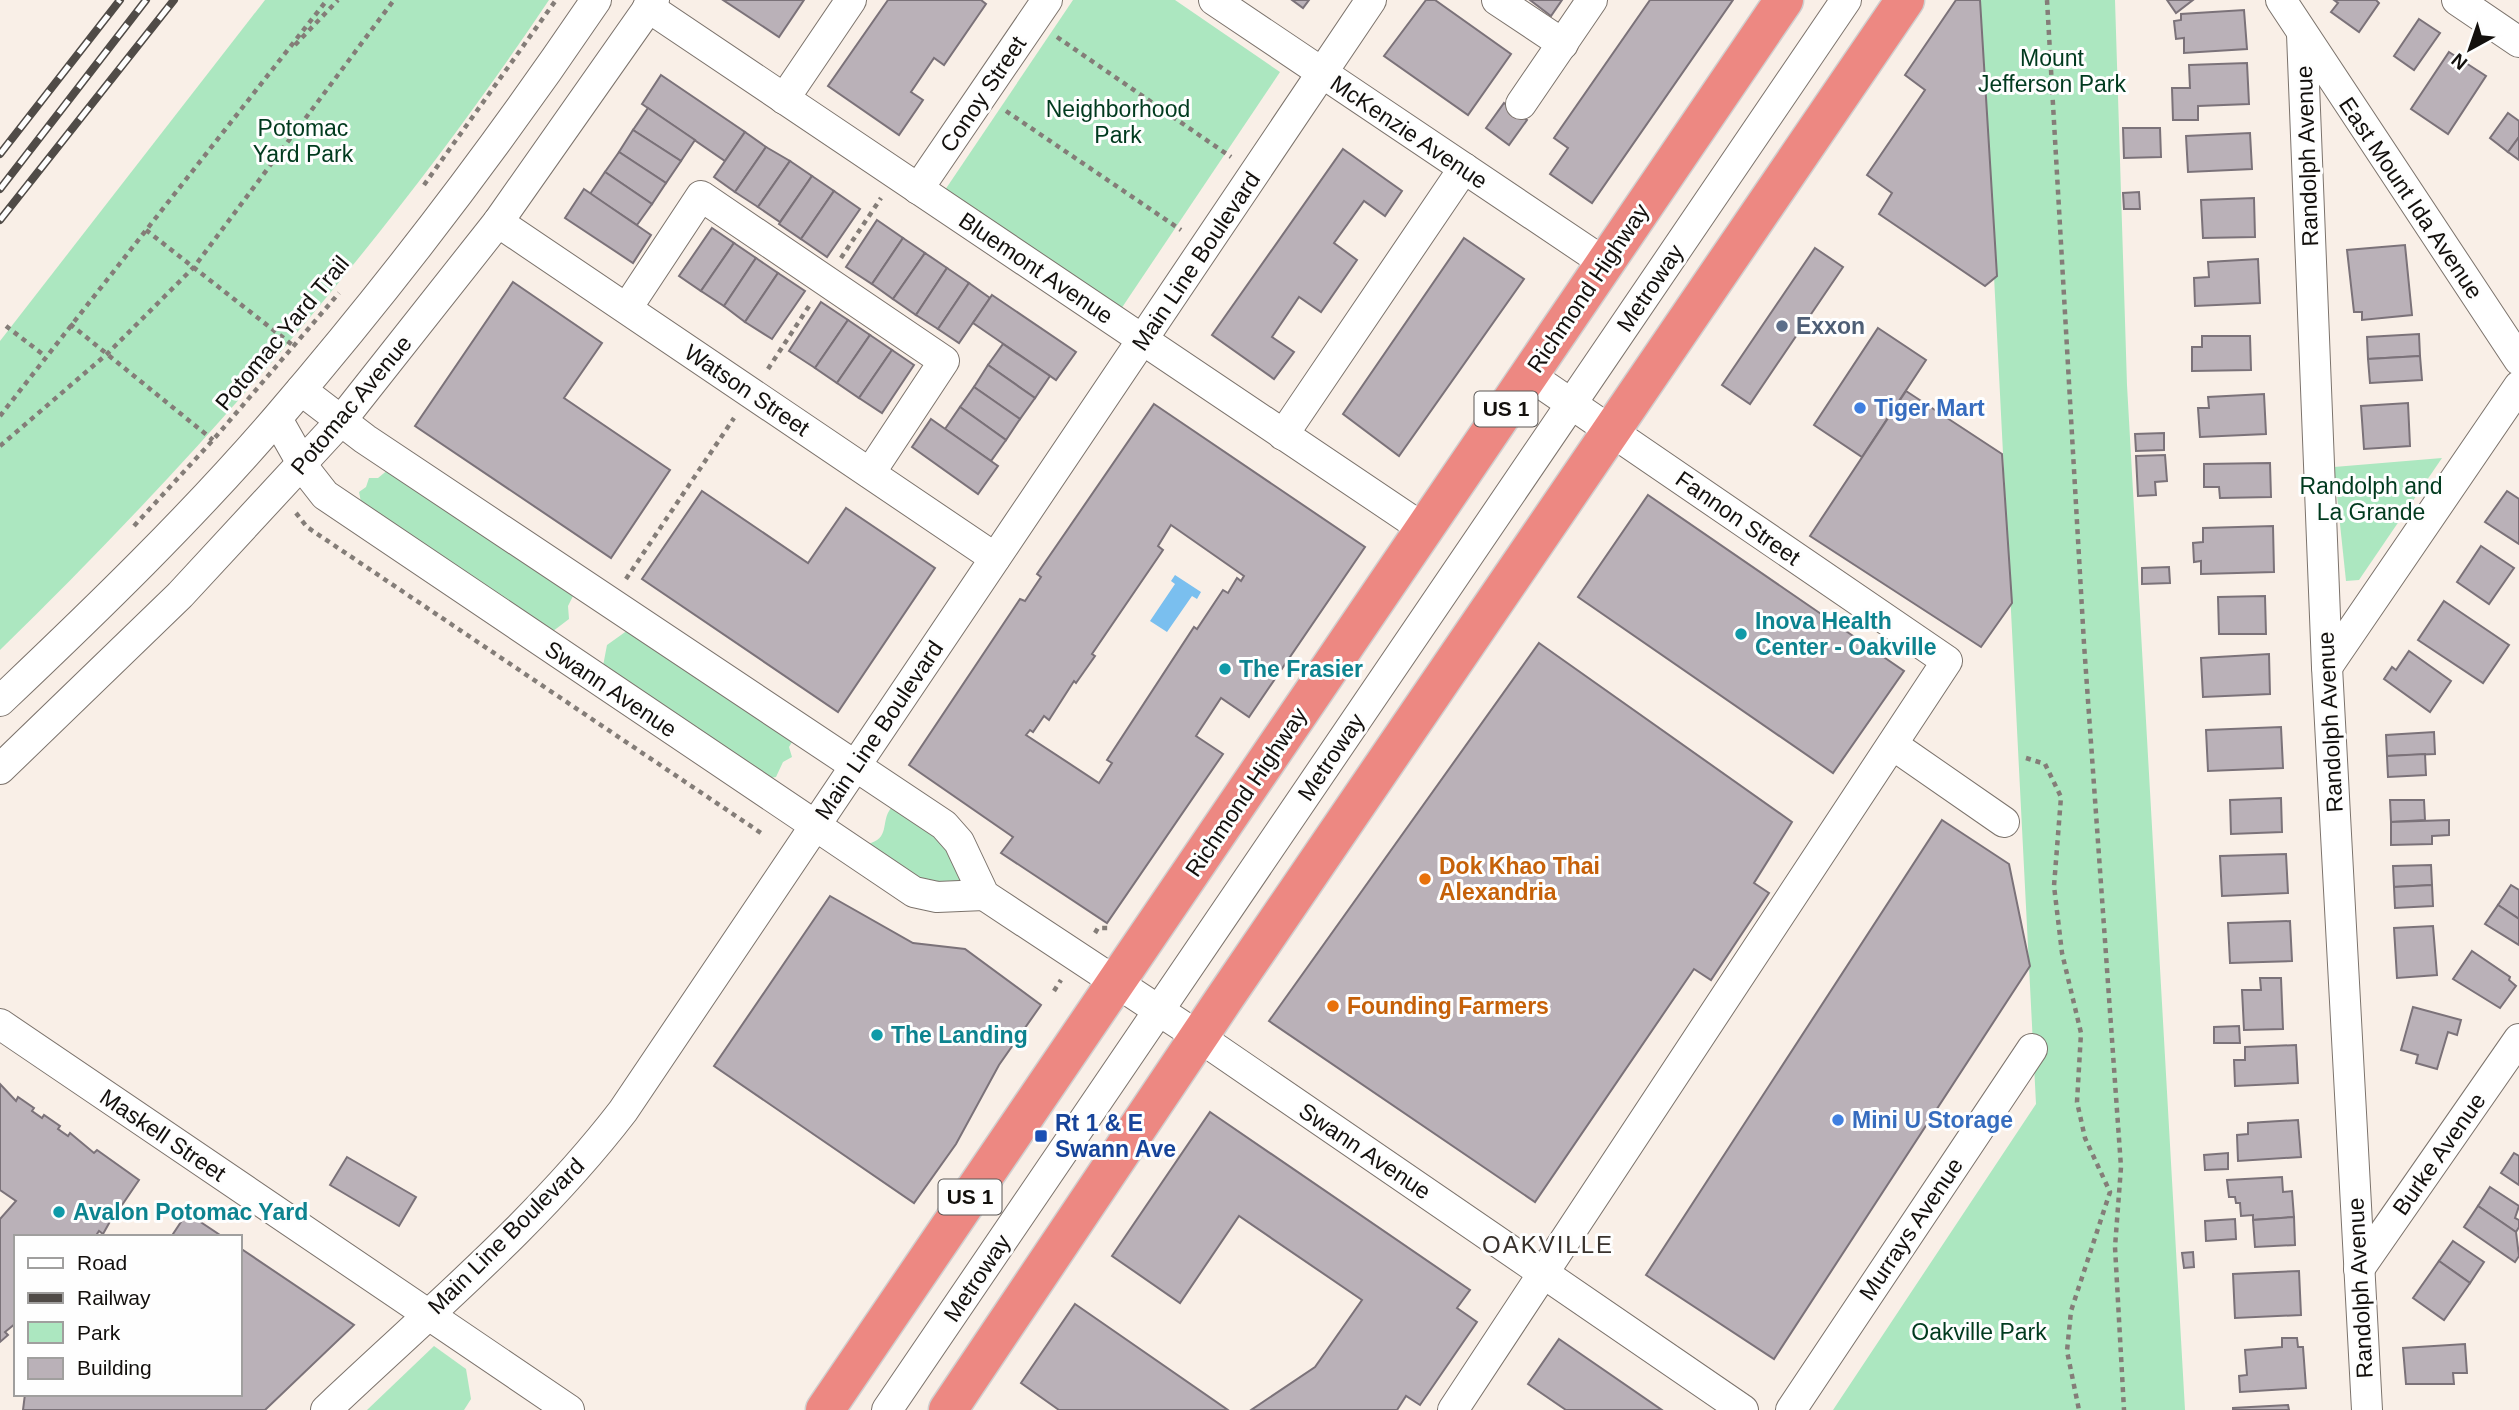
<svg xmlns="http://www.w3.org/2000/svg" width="2519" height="1410" viewBox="0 0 2519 1410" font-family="Arial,sans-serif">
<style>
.green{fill:#ace7c0}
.water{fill:#7abfef}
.building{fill:#bab1b8;stroke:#7b7279;stroke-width:2;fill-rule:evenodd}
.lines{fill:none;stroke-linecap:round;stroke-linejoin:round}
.minor-casing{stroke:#7c736c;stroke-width:32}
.highway-casing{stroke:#d0cfcf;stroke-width:41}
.path{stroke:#847d78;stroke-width:4.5;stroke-dasharray:5 5;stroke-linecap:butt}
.minor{stroke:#fff;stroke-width:30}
.highway{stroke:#ed8882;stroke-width:38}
.rail-casing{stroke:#504b47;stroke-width:8}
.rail{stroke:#fefefe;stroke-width:5;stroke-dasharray:16;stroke-linecap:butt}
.service-dot{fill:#5c6f8a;stroke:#fefefe;stroke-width:2.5}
.shop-dot{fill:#3f7fe0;stroke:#fefefe;stroke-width:2.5}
.culture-dot{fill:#0f9aa8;stroke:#fefefe;stroke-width:2.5}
.food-dot{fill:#e8710a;stroke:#fefefe;stroke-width:2.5}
.transit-dot{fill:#1a4fb4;stroke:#fefefe;stroke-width:2.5}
.labels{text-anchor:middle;stroke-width:6;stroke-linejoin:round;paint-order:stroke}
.shield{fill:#fefefe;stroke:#5a5755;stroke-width:2}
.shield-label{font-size:21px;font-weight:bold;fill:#13100d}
.park-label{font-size:23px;fill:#003a1e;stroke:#fefefe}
.street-label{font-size:23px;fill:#13100d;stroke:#fefefe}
.service-label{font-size:23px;font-weight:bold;fill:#4e5e75;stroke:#fefefe;text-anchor:start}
.shop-label{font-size:23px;font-weight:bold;fill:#366cbe;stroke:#fefefe;text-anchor:start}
.culture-label{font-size:23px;font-weight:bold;fill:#0d838f;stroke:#fefefe;text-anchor:start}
.food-label{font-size:23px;font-weight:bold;fill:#c56008;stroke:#fefefe;text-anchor:start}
.transit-label{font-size:23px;font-weight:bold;fill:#164399;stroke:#fefefe;text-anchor:start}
.neighbourhood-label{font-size:24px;letter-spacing:2px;fill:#39322c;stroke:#fefefe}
</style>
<rect width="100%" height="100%" fill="#f9efe7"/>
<g class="green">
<path d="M265,0H549C390,237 204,451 0,650V341Z"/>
<polygon points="1073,0 1175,0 1280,72 1121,309 945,190"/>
<polygon points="1980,0 2115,0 2127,385 2185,1410 1833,1410 2036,1104"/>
<polygon points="2442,458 2359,580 2346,581 2334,467"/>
<polygon points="389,469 574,594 568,606 569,619 544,638 361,502 359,492 366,487 369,478 378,478"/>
<polygon points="628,630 792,742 789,747 792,757 783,762 776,777 765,779 603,666 607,645"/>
<path d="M891,808L942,842L949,850L960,878L956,886L923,891L867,844C891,839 880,822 891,808Z"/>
<polygon points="434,1346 466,1369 471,1399 464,1410 367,1410"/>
</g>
<polygon class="water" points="1175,575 1201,592 1197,599 1192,596 1167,632 1150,621 1175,584 1171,581"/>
<g class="building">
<polygon points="723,0 804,0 779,37"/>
<polygon points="888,0 981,0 986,4 944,65 934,58 911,92 923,100 899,135 828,86"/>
<polygon points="1292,0 1309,0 1303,8"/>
<polygon points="1426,0 1435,0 1511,54 1468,115 1384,56"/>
<polygon points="1530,0 1562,0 1551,16"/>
<polygon points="1650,0 1733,0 1592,203 1550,174 1568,148 1554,138"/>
<polygon points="1956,0 1980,0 1997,276 1985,286 1879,214 1892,193 1867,175 1925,90 1905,75"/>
<polygon points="2167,0 2193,0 2176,13"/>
<polygon points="2334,0 2376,0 2379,3 2359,32 2331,12 2338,3"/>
<polygon points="2244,10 2247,49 2184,53 2184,38 2176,39 2174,21 2181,20 2181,14"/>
<polygon points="2419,19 2440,33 2414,70 2394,56"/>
<polygon points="2449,52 2486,76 2448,134 2411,109"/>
<polygon points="2247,63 2249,104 2198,106 2198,120 2173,120 2172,88 2190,88 2189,65"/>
<polygon points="661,75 745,132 725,161 642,104"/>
<polygon points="1504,103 1527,120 1509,145 1486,128"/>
<polygon points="648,108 695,140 681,161 633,130"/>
<polygon points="2508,113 2519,121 2519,137 2508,152 2490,138"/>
<polygon points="2123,128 2160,128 2161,157 2124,158"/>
<polygon points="633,130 681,161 666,183 619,152"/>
<polygon points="745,132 766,147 735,192 714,177"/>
<polygon points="2250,133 2252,169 2188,172 2186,136"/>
<polygon points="2519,137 2519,160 2508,152"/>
<polygon points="766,147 790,161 758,207 735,192"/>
<polygon points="1343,149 1402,191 1385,216 1364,201 1334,243 1357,260 1321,312 1299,297 1272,337 1294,352 1274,379 1212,335"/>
<polygon points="619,152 666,183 652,204 605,172"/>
<polygon points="790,161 812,176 780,222 758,207"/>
<polygon points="605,172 652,204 637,225 590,194"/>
<polygon points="812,176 834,191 801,239 779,224"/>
<polygon points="584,189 651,235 633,263 565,218"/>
<polygon points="834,191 860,209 827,257 801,239"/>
<polygon points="2139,192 2140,209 2124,209 2123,193"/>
<polygon points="2254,198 2255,237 2203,238 2201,200"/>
<polygon points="877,220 903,238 872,284 846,267"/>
<polygon points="712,228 734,243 701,291 679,276"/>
<polygon points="903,238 925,253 893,299 872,284"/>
<polygon points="1464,238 1524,279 1399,456 1343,414"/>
<polygon points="734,243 756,258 724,306 701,291"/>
<polygon points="2405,245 2412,315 2362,320 2362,312 2354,312 2347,250"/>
<polygon points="1815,248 1843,267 1750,404 1722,385"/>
<polygon points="925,253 947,268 916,315 893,299"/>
<polygon points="756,258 778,273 745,322 724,306"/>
<polygon points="2258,259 2260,303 2195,306 2194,278 2209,277 2208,262"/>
<polygon points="947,268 969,283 938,329 916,315"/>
<polygon points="778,273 805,291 772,339 745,322"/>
<polygon points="513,282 602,343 564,398 670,470 611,558 415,426"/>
<polygon points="969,283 990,298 959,343 938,329"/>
<polygon points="992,295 1076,352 1056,380 973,323"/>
<polygon points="821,302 848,320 815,368 789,351"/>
<polygon points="848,320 870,335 837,383 815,368"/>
<polygon points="1878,328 1926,360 1862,457 1814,425"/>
<polygon points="2419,334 2420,356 2368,359 2367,337"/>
<polygon points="870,335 892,350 859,398 837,383"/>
<polygon points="2202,336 2250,336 2251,370 2192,371 2192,347 2202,347"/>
<polygon points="1003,344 1050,376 1035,398 988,365"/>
<polygon points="892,350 914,365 882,413 859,398"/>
<polygon points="2420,356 2422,380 2370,383 2368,359"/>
<polygon points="988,365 1035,398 1020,419 974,387"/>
<polygon points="974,387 1020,419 1006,440 960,407"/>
<polygon points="1906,391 2002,454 2012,603 1981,647 1810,536"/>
<polygon points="2264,394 2266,434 2200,437 2198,408 2209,408 2208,397"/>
<polygon points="2408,403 2410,446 2364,449 2361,406"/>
<path d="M1154,404L1365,547L1249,717L1221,698L1196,736L1223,754L1107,923L1001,853L1013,837L909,765L1020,599L1025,601L1041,577L1037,574ZM1171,525L1244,576L1241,581L1237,578L1228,593L1223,590L1197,629L1194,627L1107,760L1112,763L1099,783L1026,735L1030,730L1033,732L1044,716L1049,720L1074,681L1076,683L1095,656L1092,654L1163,550L1158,546Z"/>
<polygon points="960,407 1006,440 991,461 945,429"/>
<polygon points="931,419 998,466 978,494 912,447"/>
<polygon points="2164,433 2164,450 2136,451 2135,434"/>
<polygon points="2165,455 2167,481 2155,482 2156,495 2138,496 2136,456"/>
<polygon points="2270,463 2271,497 2220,498 2219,487 2204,487 2204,464"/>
<polygon points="702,491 808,563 846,508 935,568 838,712 642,579"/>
<polygon points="2507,491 2519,499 2519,544 2485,522"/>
<polygon points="1648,495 1904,671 1833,773 1578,597"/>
<polygon points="2273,526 2274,572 2201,574 2201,561 2194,562 2193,543 2203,542 2203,528"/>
<polygon points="2481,546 2514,568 2489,604 2457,582"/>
<polygon points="2169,567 2170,583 2142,584 2142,568"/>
<polygon points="2265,596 2266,634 2219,634 2218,597"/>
<polygon points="2444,601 2509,645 2483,683 2418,640"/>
<polygon points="1539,643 1792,822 1754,883 1769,893 1711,980 1694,969 1535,1202 1269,1021"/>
<polygon points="2409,651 2451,681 2430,712 2384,679 2392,667 2396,670"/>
<polygon points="2269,654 2270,694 2203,697 2201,658"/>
<polygon points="2281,727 2283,768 2208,771 2206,730"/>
<polygon points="2434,732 2435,754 2387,756 2386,735"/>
<polygon points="2425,754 2426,775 2388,777 2387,756"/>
<polygon points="2281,798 2282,832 2231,834 2230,800"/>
<polygon points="2390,800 2424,800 2425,820 2391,822"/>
<polygon points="1942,820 2009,864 2030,966 1774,1359 1646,1275"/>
<polygon points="2449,820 2449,835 2432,836 2432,844 2391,845 2391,822"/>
<polygon points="2286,854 2288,893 2222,896 2220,856"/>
<polygon points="2431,865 2432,885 2394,887 2393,866"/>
<polygon points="2432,885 2433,906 2395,908 2394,887"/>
<polygon points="2511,885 2519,890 2519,919 2498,905"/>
<polygon points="830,896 913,943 965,949 1041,1005 999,1065 956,1144 914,1203 714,1066"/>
<polygon points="2498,905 2519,919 2519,945 2485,924"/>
<polygon points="2290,921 2292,961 2230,963 2228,923"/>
<polygon points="2433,926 2437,975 2397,978 2394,928"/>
<polygon points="2472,951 2510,977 2509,980 2516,986 2500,1008 2453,979"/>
<polygon points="2260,978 2281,978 2283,1029 2244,1030 2242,990 2261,990"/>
<polygon points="2413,1007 2461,1020 2457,1035 2448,1032 2437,1069 2416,1063 2418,1055 2401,1050"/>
<polygon points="2239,1026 2240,1043 2214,1043 2214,1027"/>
<polygon points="2296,1045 2298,1083 2235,1086 2234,1060 2245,1060 2245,1047"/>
<polygon points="0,1084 16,1101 18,1097 34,1108 32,1111 42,1118 44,1115 60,1126 58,1129 68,1136 70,1133 94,1153 97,1150 139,1180 120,1208 116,1206 108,1216 112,1218 103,1234 99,1231 95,1237 16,1237 16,1323 5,1332 8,1335 0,1342 0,1219 16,1201 0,1190"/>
<polygon points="1210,1112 1470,1290 1457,1308 1477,1322 1420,1405 1406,1396 1397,1410 1251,1410 1315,1367 1362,1300 1239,1216 1180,1303 1112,1256"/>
<polygon points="2298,1120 2301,1157 2238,1161 2237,1135 2248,1134 2248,1123"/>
<polygon points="2228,1153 2228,1169 2205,1170 2204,1155"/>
<polygon points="2514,1153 2519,1156 2519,1185 2501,1173"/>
<polygon points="347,1157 416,1197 399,1226 330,1185"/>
<polygon points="2282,1177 2283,1192 2292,1191 2294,1217 2253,1220 2253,1215 2241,1216 2240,1203 2236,1203 2235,1197 2229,1197 2227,1180"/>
<polygon points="2490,1187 2519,1206 2515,1218 2519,1220 2519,1227 2516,1232 2478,1206"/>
<polygon points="2478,1206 2516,1232 2519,1256 2515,1262 2464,1227"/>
<polygon points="187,1213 223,1237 171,1237"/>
<polygon points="2294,1217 2295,1245 2255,1247 2253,1220"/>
<polygon points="2235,1219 2236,1239 2206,1241 2205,1221"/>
<polygon points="2453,1241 2484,1262 2470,1283 2439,1261"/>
<polygon points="240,1248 354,1325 265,1410 23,1410 25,1394 240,1394"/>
<polygon points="2193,1252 2194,1267 2184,1268 2182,1253"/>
<polygon points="2439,1261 2470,1283 2444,1320 2413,1298"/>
<polygon points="2299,1271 2301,1315 2235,1318 2233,1274"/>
<polygon points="1075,1304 1228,1410 1059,1410 1021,1383"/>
<polygon points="2282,1338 2297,1338 2298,1347 2303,1347 2306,1388 2240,1392 2239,1376 2247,1375 2245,1350 2282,1347"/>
<polygon points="1559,1339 1662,1410 1566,1410 1528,1384"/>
<polygon points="2465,1344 2467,1373 2453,1373 2454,1384 2406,1384 2403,1348"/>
<polygon points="2288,1405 2289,1410 2233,1410 2233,1408"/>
</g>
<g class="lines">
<g class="minor-casing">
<g id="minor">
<polyline points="1214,0 1605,263"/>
<polyline points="1497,0 1563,44"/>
<polyline points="2281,0 2519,360"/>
<polyline points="2457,0 2519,42"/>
<polyline points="648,7 1424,529"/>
<polyline points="2302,34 2327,667 2367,1410"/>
<polyline points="784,99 851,0"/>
<polyline points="1521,104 1592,0"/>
<polyline points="918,189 1047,0"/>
<polyline points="498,222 995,558"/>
<polyline points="627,308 701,196 944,361 870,473"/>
<polyline points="301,390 365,439 944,825 959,842 984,895 1199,1037 1743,1410"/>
<polyline points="277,419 307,472 325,495 914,892 937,897 984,895"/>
<polyline points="1283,435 1464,168"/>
<polyline points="2327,667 2519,386"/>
<path d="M0,701C96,610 192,517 278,417C392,284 498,145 596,0"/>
<polyline points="1893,745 2004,822"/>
<polyline points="0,769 180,595 340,422 498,222 654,0"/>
<polyline points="0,1024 569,1410"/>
<polyline points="2359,1269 2519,1039"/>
<path d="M326,1410C428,1313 537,1223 623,1111L1371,0"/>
<polyline points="887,1410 1846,0"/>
<polyline points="1453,1410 1947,661 1529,375"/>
<polyline points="1791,1410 2032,1049"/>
</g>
</g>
<g class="highway-casing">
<g id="highway">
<polyline points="825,1410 1784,0"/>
<polyline points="948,1410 1224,999 1905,0"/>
</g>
</g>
<g class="path">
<polyline points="2047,0 2084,644 2121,1167 2115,1247 2124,1410"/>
<polyline points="1057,37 1231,157"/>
<polyline points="295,45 338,0"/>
<polyline points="1006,111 1181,230"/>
<polyline points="424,185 556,0"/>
<polyline points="146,230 295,347"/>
<polyline points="841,258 881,198"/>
<polyline points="70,324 213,440"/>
<polyline points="6,326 45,356"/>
<polyline points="768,369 811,303"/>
<polyline points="0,416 327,0"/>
<polyline points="0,446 107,354 194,267 394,0"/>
<polyline points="296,513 307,527 764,835"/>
<polyline points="134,526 213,440 339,293"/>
<polyline points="626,579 734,418"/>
<polyline points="2026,758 2045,764 2061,797 2054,886 2062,953 2081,1033 2077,1102 2085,1138 2110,1192 2071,1311 2067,1351 2079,1410"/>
<polyline points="1095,933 1098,928 1112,928"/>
<polyline points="1054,991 1061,980"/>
</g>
<use href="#minor" class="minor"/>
<use href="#highway" class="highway"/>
<g class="rail-casing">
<g id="rail">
<polyline points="0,154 120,0"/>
<polyline points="0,189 146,0"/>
<polyline points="0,220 174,0"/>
</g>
</g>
<use href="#rail" class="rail"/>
</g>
<circle class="service-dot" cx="1782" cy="326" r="7"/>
<g class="shop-dot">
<circle cx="1860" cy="408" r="7"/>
<circle cx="1838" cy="1120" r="7"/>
</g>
<g class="culture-dot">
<circle cx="1741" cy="634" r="7"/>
<circle cx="1225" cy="669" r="7"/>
<circle cx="877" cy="1035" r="7"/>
<circle cx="59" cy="1212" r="7"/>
</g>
<g class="food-dot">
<circle cx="1425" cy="879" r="7"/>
<circle cx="1333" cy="1006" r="7"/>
</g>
<rect class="transit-dot" x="1034" y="1129" width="14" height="14" rx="3.5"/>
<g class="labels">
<g class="shield">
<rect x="1474.5" y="391.5" width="63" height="35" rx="5"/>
<rect x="938.5" y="1179.5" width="63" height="35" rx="5"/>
</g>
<g class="shield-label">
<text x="1506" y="416">US 1</text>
<text x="970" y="1204">US 1</text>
</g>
<g class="park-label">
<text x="2052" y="66">Mount<tspan x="2052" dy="26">Jefferson Park</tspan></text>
<text x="1118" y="117">Neighborhood<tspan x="1118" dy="26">Park</tspan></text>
<text x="303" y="136">Potomac<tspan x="303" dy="26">Yard Park</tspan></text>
<text x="2371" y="494">Randolph and<tspan x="2371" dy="26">La Grande</tspan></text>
<text x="1979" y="1340">Oakville Park</text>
</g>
<g class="street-label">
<text transform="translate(983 94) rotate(-56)" y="8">Conoy Street</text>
<text transform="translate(1409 132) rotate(34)" y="8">McKenzie Avenue</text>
<text transform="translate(2307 156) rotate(-92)" y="8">Randolph Avenue</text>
<text transform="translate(2411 198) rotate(56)" y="8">East Mount Ida Avenue</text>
<text transform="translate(1196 261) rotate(-56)" y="8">Main Line Boulevard</text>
<text transform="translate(1036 268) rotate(34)" y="8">Bluemont Avenue</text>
<text transform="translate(1588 288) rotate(-56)" y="8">Richmond Highway</text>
<text transform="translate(1650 288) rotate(-56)" y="8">Metroway</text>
<text transform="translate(282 333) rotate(-50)" y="8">Potomac Yard Trail</text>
<text transform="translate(747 390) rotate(34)" y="8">Watson Street</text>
<text transform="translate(351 405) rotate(-50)" y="8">Potomac Avenue</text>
<text transform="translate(1738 518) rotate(35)" y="8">Fannon Street</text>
<text transform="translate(611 689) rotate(34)" y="8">Swann Avenue</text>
<text transform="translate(2330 722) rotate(-93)" y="8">Randolph Avenue</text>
<text transform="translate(879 730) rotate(-56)" y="8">Main Line Boulevard</text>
<text transform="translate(1331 757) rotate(-56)" y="8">Metroway</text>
<text transform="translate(1246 792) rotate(-56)" y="8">Richmond Highway</text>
<text transform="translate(163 1135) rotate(34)" y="8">Maskell Street</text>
<text transform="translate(1365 1151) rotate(34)" y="8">Swann Avenue</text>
<text transform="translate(2439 1154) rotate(-55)" y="8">Burke Avenue</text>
<text transform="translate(1911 1229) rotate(-56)" y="8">Murrays Avenue</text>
<text transform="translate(506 1236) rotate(-45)" y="8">Main Line Boulevard</text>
<text transform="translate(977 1278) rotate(-56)" y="8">Metroway</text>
<text transform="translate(2360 1288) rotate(-93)" y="8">Randolph Avenue</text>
</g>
<g class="service-label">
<text x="1796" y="334">Exxon</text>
</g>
<g class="shop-label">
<text x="1874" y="416">Tiger Mart</text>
<text x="1852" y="1128">Mini U Storage</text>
</g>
<g class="culture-label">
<text x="1755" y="629">Inova Health<tspan x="1755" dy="26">Center - Oakville</tspan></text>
<text x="1239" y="677">The Frasier</text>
<text x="891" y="1043">The Landing</text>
<text x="73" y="1220">Avalon Potomac Yard</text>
</g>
<g class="food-label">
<text x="1439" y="874">Dok Khao Thai<tspan x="1439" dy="26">Alexandria</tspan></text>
<text x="1347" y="1014">Founding Farmers</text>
</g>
<g class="transit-label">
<text x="1055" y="1131">Rt 1 &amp; E<tspan x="1055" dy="26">Swann Ave</tspan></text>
</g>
<g class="neighbourhood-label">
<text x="1548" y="1253">OAKVILLE</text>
</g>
</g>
<rect x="14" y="1235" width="228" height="161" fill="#fefefe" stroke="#a09f9e" stroke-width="2"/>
<rect x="28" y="1258" width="35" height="10" fill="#ffffff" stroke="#a09f9e" stroke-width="2"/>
<text x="77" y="1270" font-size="21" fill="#13100d">Road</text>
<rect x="28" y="1293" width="35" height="10" fill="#504b47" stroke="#a09f9e" stroke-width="2"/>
<text x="77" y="1305" font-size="21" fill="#13100d">Railway</text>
<rect x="28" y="1322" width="35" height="21" fill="#ace7c0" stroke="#a09f9e" stroke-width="2"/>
<text x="77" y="1340" font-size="21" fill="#13100d">Park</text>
<rect x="28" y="1358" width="35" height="21" fill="#bab1b8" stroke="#a09f9e" stroke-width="2"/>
<text x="77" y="1375" font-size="21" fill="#13100d">Building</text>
<g transform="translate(2470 49) rotate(220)" stroke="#fefefe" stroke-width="5" paint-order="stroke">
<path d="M0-5L12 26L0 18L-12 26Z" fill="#13100d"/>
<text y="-10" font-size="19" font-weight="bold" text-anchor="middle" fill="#13100d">N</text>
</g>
</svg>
